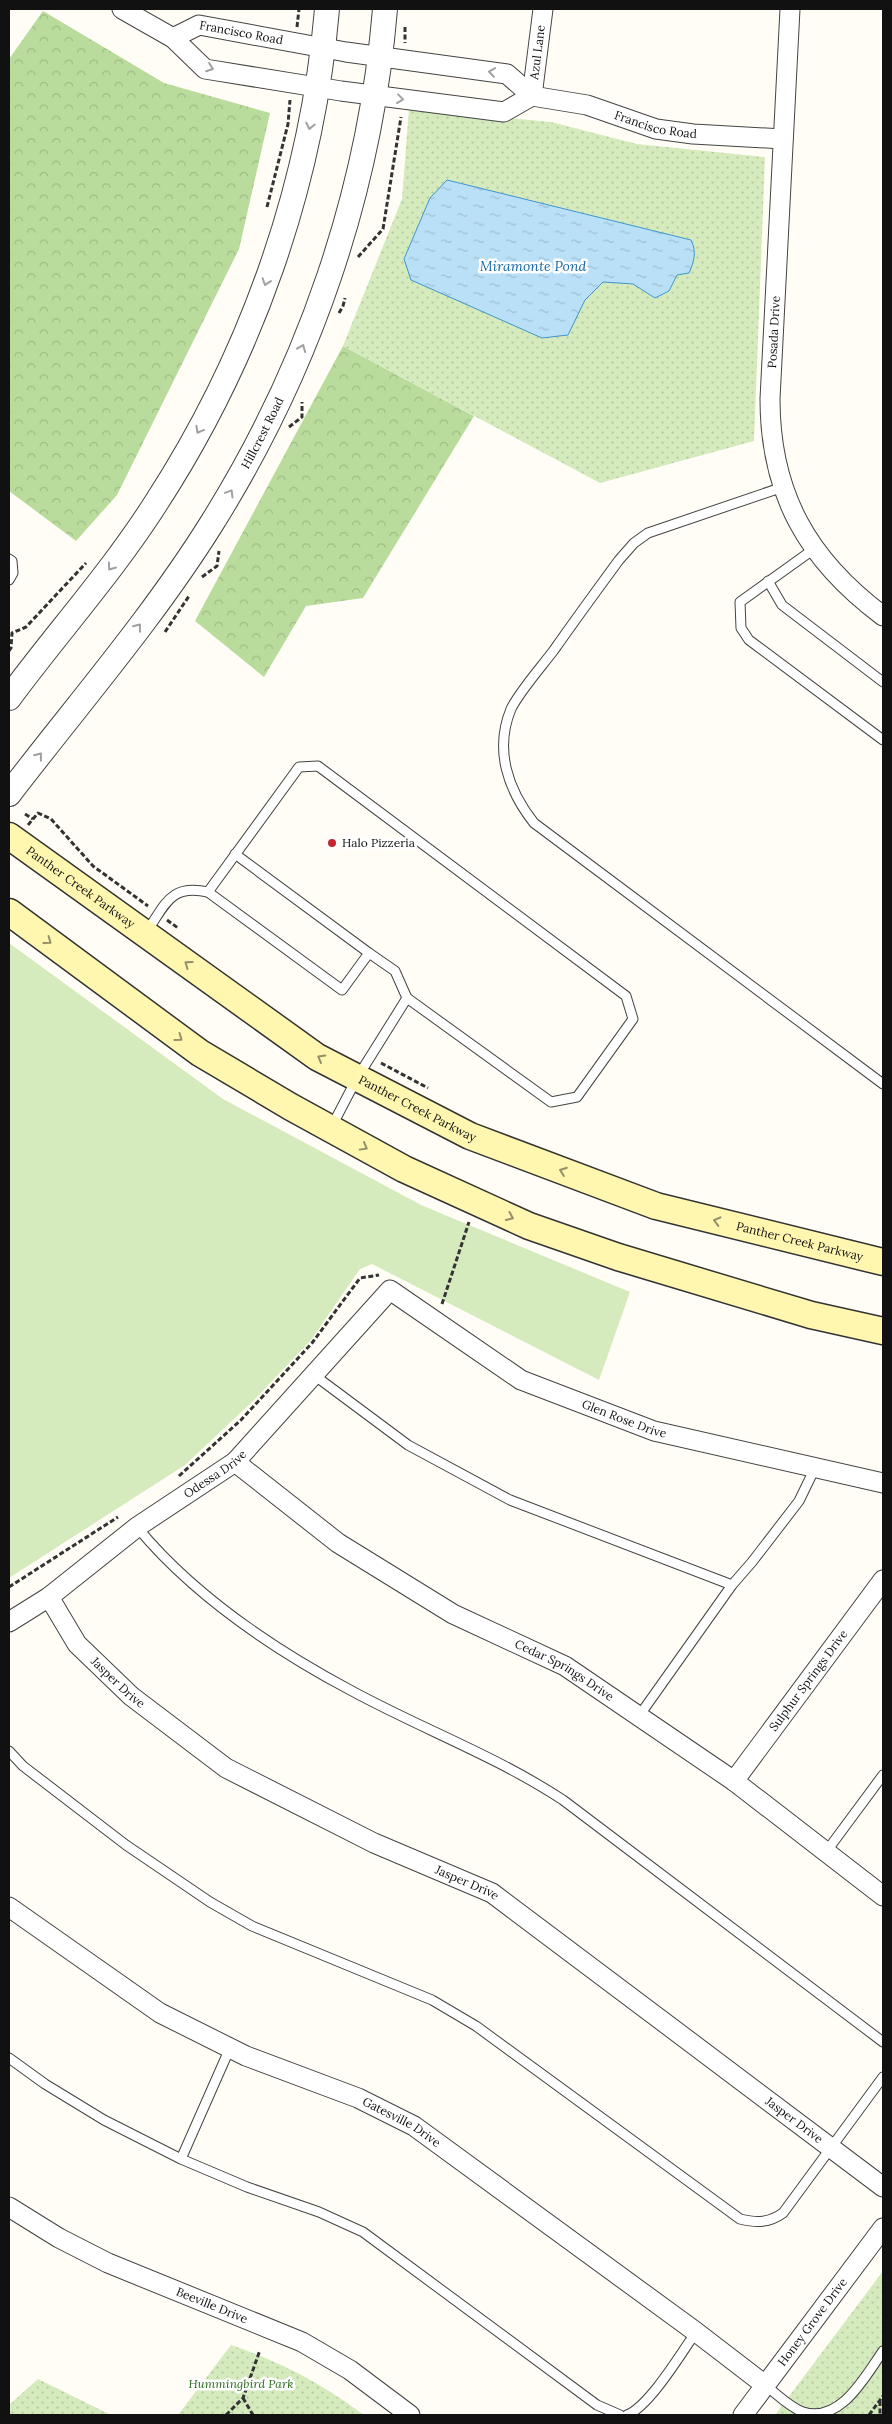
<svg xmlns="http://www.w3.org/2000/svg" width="892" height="2424" viewBox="0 0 892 2424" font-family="Lora,serif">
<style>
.grass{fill:#d5ebbd}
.forest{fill:url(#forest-crowns)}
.park{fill:url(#park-dots)}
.water{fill:url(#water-ripples);stroke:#3f96cf}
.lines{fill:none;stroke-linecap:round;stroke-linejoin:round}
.service-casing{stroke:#444;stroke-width:11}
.minor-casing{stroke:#444;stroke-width:21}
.tertiary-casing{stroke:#444;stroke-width:26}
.secondary-casing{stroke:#333;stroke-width:29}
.path{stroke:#333;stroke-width:3;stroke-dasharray:5 2.5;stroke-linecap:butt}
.service{stroke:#fff;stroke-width:9}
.minor{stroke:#fff;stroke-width:19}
.tertiary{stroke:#fff;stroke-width:24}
.secondary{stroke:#fff6b0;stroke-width:26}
.oneway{stroke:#a0a0a0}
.oneway2{stroke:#948f68}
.poi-dot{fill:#c4262e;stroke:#fff;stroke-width:2}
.labels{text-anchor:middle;stroke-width:5;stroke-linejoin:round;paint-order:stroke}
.street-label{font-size:12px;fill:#111;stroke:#fff}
.poi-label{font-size:12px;fill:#111;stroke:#fff;text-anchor:start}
.park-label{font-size:12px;font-style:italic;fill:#2f6b1f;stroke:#fff}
.water-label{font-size:14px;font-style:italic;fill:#1768a6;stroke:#fff}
</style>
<defs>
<pattern id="forest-crowns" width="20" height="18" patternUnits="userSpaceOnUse" patternTransform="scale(1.25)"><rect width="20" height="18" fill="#b9dc9c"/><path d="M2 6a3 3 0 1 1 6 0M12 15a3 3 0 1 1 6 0" fill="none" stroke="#9ebc85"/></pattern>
<pattern id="park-dots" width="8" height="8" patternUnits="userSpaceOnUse" patternTransform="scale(1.25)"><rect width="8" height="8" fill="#d5ebbd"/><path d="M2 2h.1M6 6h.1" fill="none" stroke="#b6c8a1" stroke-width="1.8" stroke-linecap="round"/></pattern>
<pattern id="water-ripples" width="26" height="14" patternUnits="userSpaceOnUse" patternTransform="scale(1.25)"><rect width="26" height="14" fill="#b9e0f7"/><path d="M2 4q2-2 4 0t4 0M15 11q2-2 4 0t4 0" fill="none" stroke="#9ebfd3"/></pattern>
</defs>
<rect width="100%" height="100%" fill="#fffdf5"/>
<polygon class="grass" points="9,943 223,1099 421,1205 630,1292 599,1380 372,1264 360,1269 311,1340 253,1401 185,1465 9,1578"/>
<g class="forest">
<polygon points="43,11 164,83 270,113 239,249 117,495 76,541 9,491 9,59"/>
<polygon points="343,346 474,416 363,598 306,606 264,677 195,621"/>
</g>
<g class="park">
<polygon points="409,109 551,122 637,144 765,157 754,441 600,483 343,346 402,199"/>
<polygon points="883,2271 883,2415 775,2415"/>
<path d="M231,2345C283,2363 319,2382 364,2415H178Z"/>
<polygon points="38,2379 111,2415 9,2415 9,2405"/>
</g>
<path class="water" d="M447,180L691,240C697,252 694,262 689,273L677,275L669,291L655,298L633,284L603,282L585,300L568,335L542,338L411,280L404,259L430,198Z"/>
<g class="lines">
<g class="service-casing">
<g id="service">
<path d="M783,487L648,533L634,543L619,560C597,590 575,620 554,650C542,666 519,692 511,709C494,750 508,790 534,823L883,1084"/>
<polyline points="814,549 740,602 741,628 749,640 883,740"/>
<polyline points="9,559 12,561 13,573 9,580"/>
<polyline points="768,581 782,605 883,682"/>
<polyline points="235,854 369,953"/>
<polyline points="208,892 342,990 369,953 395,971 407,998"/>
<path d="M147,931C166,904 170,884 208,892L299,767L318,766L626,996L633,1019L577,1097L551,1102L407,998L357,1078L332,1126"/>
<polyline points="314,1375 408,1445 510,1500 732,1585"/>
<path d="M137,1527C194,1596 273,1649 352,1691C422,1729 496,1756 563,1800L883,2042"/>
<polyline points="639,1716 732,1585 752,1562 799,1501 815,1468"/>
<path d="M9,1751L23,1766L126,1845L210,1902L252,1926L432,2000L476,2026L740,2219C757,2223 769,2223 783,2213L883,2077"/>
<polyline points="826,1852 883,1775"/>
<polyline points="9,2058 45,2084 104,2120 181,2159 247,2187 319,2212 363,2232 597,2405 620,2415"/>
<polyline points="181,2159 230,2048"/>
<path d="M765,2385C777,2394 789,2407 803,2412C841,2424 866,2375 883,2351"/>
<path d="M627,2415C649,2407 682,2352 696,2332"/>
</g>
</g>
<g class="minor-casing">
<g id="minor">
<polyline points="122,9 173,38 205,69 341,91 504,112 532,96"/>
<path d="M790,9L770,399C770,494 808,560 883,616"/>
<path id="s1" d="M173,38L199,25L346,52L507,74L532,96L587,105L656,129L693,134L783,139"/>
<path id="s2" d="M532,96L543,9"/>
<path id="s3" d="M235,1462L338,1543L453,1614L565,1666L734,1781L883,1896"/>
<path id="s4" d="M49,1597L77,1644L131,1696L226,1768L374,1843L492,1893L883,2187"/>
<path id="s5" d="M9,1622L49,1597L137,1527L235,1462L390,1290L521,1380L654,1431L883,1483"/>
<path id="s6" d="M734,1781L883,1580"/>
<path id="s7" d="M9,1907L160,2013L246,2056L358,2098L414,2126L696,2332L765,2385"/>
<path id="s8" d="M9,2207L59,2238L108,2263L302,2342L350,2370L410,2415"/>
<path id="s9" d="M743,2415L883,2228"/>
</g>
</g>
<g class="tertiary-casing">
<g id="tertiary">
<path d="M9,698C57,633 112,572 156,503C252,355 312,184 327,9"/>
<path id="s10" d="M9,794C77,705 152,619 212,523C309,368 370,191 385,9"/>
</g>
</g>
<g class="secondary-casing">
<g id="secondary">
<path id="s11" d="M9,836L317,1057L470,1136L656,1206L883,1262"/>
<polyline points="9,912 200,1053 291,1107 404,1169 529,1226 618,1257 811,1315 883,1331"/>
</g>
</g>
<g class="path">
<polyline points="297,27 299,9"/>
<polyline points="405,27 405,43"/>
<polyline points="267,207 288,124 290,100"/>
<polyline points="358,257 383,229 401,117"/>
<polyline points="339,313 343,306 345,298"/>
<polyline points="289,427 302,417 302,402"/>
<polyline points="202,577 217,566 219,551"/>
<polyline points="165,632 189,596"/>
<polyline points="9,651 11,648 12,633 26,627 86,563"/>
<polyline points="25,814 33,819"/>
<polyline points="28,825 38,813 51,819 93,866 148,906"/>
<polyline points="167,920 178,928"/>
<polyline points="381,1063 428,1088"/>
<polyline points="442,1304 469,1222"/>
<polyline points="179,1476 241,1420 312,1343 360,1278 379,1275"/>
<polyline points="9,1587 118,1517"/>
<polyline points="243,2398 253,2415"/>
<polyline points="880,2401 880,2415"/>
<polyline points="226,2415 243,2398 260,2350"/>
<polyline points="869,2415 883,2396"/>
</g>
<use href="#service" class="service"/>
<use href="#minor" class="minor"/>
<use href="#tertiary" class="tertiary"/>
<use href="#secondary" class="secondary"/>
</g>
<defs><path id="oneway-chevron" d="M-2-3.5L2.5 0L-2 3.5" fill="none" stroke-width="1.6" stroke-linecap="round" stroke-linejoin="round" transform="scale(1.25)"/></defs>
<g class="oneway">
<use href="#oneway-chevron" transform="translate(210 68) rotate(20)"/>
<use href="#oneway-chevron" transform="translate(492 72) rotate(-172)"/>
<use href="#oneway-chevron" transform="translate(400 99) rotate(7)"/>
<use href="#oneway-chevron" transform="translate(310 126) rotate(102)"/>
<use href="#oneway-chevron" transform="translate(266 282) rotate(109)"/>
<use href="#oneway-chevron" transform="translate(302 348) rotate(-68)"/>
<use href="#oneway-chevron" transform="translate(199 430) rotate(119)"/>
<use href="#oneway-chevron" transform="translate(230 493) rotate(-59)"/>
<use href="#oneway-chevron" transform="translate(111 567) rotate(126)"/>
<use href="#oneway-chevron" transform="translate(138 627) rotate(-52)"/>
<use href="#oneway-chevron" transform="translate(39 756) rotate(-52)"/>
</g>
<g class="oneway2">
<use href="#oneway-chevron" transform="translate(48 941) rotate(36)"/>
<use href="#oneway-chevron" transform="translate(188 964) rotate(-144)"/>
<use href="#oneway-chevron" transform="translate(179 1038) rotate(36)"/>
<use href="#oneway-chevron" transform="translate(321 1058) rotate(-150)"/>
<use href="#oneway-chevron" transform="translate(364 1147) rotate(29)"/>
<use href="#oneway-chevron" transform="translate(563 1171) rotate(-160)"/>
<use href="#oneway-chevron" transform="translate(510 1217) rotate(24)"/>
<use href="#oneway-chevron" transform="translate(717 1221) rotate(-166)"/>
</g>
<circle class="poi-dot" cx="332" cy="843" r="5"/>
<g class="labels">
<g class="street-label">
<text dy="4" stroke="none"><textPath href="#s1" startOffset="72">Francisco Road</textPath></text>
<text dy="4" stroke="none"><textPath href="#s2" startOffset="44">Azul Lane</textPath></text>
<text dy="4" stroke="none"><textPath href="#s1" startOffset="502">Francisco Road</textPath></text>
<text transform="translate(774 332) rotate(-87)" y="4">Posada Drive</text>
<text dy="4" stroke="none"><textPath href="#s10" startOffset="442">Hillcrest Road</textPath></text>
<text dy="4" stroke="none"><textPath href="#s11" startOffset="88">Panther Creek Parkway</textPath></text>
<text dy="4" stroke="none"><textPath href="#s11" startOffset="492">Panther Creek Parkway</textPath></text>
<text dy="4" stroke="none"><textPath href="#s11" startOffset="898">Panther Creek Parkway</textPath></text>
<text dy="4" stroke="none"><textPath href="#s5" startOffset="778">Glen Rose Drive</textPath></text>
<text dy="4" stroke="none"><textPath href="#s5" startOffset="254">Odessa Drive</textPath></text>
<text dy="4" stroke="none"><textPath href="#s3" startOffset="391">Cedar Springs Drive</textPath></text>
<text dy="4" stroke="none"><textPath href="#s6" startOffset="125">Sulphur Springs Drive</textPath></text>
<text dy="4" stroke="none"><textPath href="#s4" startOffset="111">Jasper Drive</textPath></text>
<text dy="4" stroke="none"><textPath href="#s4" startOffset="516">Jasper Drive</textPath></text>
<text dy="4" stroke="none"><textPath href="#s4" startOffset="921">Jasper Drive</textPath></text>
<text dy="4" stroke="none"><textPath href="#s7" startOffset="450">Gatesville Drive</textPath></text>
<text dy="4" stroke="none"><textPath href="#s8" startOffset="226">Beeville Drive</textPath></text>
<text dy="4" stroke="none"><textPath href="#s9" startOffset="116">Honey Grove Drive</textPath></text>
</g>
<g class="poi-label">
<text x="342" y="847">Halo Pizzeria</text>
</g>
<g class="park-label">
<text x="241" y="2388">Hummingbird Park</text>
</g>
<g class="water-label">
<text x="533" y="271">Miramonte Pond</text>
</g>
</g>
<rect width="892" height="2424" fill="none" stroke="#111111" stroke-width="20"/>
</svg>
